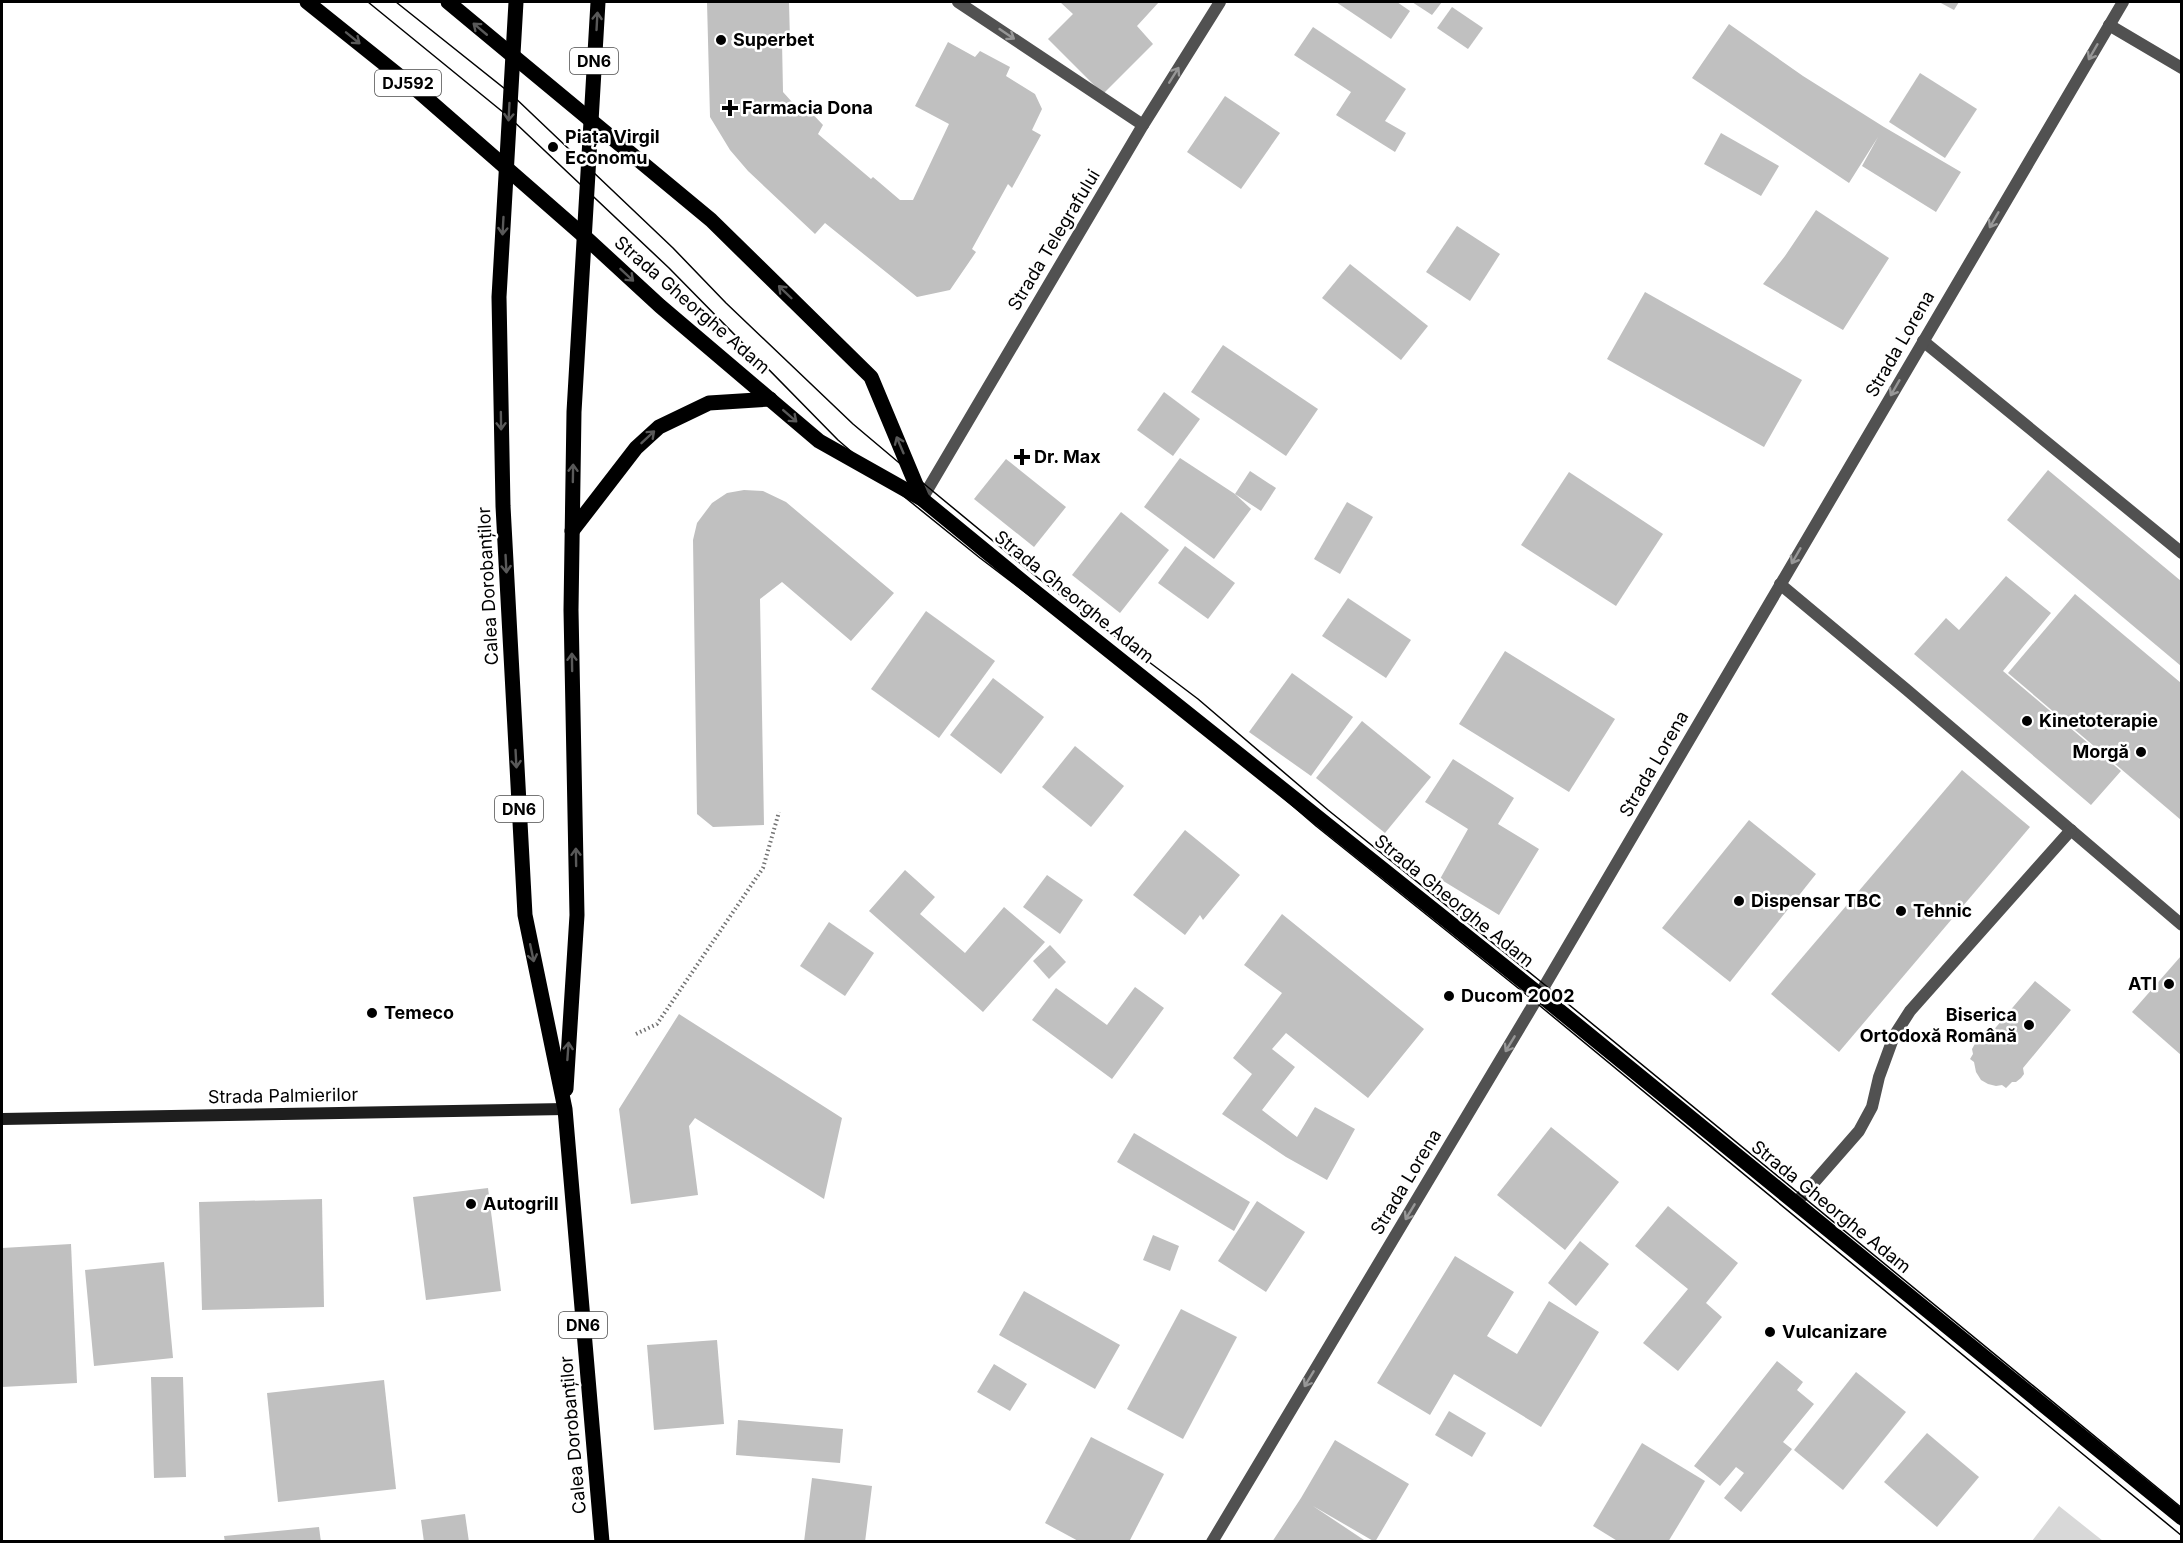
<svg xmlns="http://www.w3.org/2000/svg" width="2183" height="1543" viewBox="0 0 2183 1543" font-family="Inter,sans-serif">
<style>
.green{fill:#d8d8d8}
.building{fill:#c0c0c0}
.lines{fill:none;stroke-linecap:round;stroke-linejoin:round}
.path{stroke:#737373;stroke-width:4;stroke-dasharray:1.5 3;stroke-linecap:butt}
.lane{stroke:#515151;stroke-width:12}
.street{stroke:#515151;stroke-width:12}
.secondary{stroke:#1e1e1e;stroke-width:12}
.primary{stroke:#000;stroke-width:15}
.tram{stroke:#000;stroke-width:1.5}
.oneway{stroke:#595959}
.oneway2{stroke:#979797}
.poi-dot{fill:#000;stroke:#fff;stroke-width:2}
.labels{text-anchor:middle;stroke-width:5;stroke-linejoin:round;paint-order:stroke}
.shield{fill:#fff;stroke:#4c4c4c;stroke-width:1.5}
.shield-label{font-size:16px;font-weight:bold;fill:#000}
.poi-label{font-size:18px;font-weight:bold;fill:#000;stroke:#fff;text-anchor:start}
.street-label{font-size:18px;fill:#000;stroke:#fff}
</style>
<rect width="100%" height="100%" fill="#fff"/>
<polygon class="green" points="2059,1506 2103,1541 2032,1541"/>
<g class="building">
<polygon points="707,2 789,2 790,41 782,41 783,92 801,112 806,107 823,125 818,134 871,179 873,177 900,200 913,200 949,124 915,106 948,42 975,57 980,51 1010,67 1006,76 1035,94 1042,109 1032,130 1041,135 1012,188 1008,184 972,249 976,252 950,290 917,297 825,223 815,234 748,171 730,150 710,117"/>
<polygon points="1060,2 1159,2 1137,26 1153,44 1103,94 1048,39 1073,14"/>
<polygon points="1336,2 1397,2 1410,11 1391,39"/>
<polygon points="1412,2 1442,2 1432,15"/>
<polygon points="1939,2 1959,2 1954,10"/>
<polygon points="1452,7 1483,28 1468,49 1437,28"/>
<polygon points="1729,24 1803,76 1884,127 1961,172 1936,212 1862,166 1878,137 1849,183 1692,78"/>
<polygon points="1313,27 1406,89 1385,121 1406,133 1395,152 1336,115 1351,92 1294,55"/>
<polygon points="1920,73 1977,109 1945,158 1889,122"/>
<polygon points="1225,96 1280,133 1241,189 1187,152"/>
<polygon points="1721,133 1779,166 1761,196 1704,164"/>
<polygon points="1816,210 1889,258 1843,330 1763,284 1785,256"/>
<polygon points="1457,226 1500,254 1470,301 1426,272"/>
<polygon points="1350,264 1428,326 1401,360 1322,298"/>
<polygon points="1645,292 1802,380 1764,447 1607,359"/>
<polygon points="1223,345 1318,409 1286,456 1191,392"/>
<polygon points="1164,392 1200,419 1173,456 1137,430"/>
<polygon points="1180,458 1235,494 1251,509 1214,559 1144,507"/>
<polygon points="1006,459 1066,507 1034,547 974,499"/>
<polygon points="2048,470 2181,581 2181,666 2007,520"/>
<polygon points="1250,471 1276,488 1261,511 1235,494"/>
<polygon points="1569,472 1663,534 1616,606 1521,545"/>
<polygon points="744,490 763,491 786,502 894,593 851,641 782,582 760,599 764,825 713,827 697,814 693,540 697,523 712,503 727,493"/>
<polygon points="1347,502 1373,517 1340,574 1314,559"/>
<polygon points="1121,512 1169,550 1120,613 1072,575"/>
<polygon points="1185,546 1235,583 1208,619 1158,583"/>
<polygon points="2006,576 2051,613 2003,671 2121,771 2091,805 1914,654 1946,618 1959,630"/>
<polygon points="2075,594 2181,683 2181,820 2008,673"/>
<polygon points="1348,598 1411,640 1386,678 1322,636"/>
<polygon points="926,611 995,661 939,738 871,689"/>
<polygon points="1505,651 1615,719 1569,792 1459,724"/>
<polygon points="1292,673 1353,717 1311,776 1249,732"/>
<polygon points="993,678 1044,717 1001,774 950,735"/>
<polygon points="1362,721 1431,777 1385,833 1316,778"/>
<polygon points="1075,746 1124,786 1091,827 1042,787"/>
<polygon points="1453,759 1514,798 1498,824 1539,849 1499,915 1440,879 1468,829 1425,802"/>
<polygon points="1962,770 2030,827 1839,1052 1771,994"/>
<polygon points="1749,820 1816,874 1730,982 1662,928"/>
<polygon points="1185,830 1240,875 1203,920 1200,915 1185,935 1133,895"/>
<polygon points="905,870 935,897 920,914 965,953 1004,907 1045,942 983,1012 869,911"/>
<polygon points="1047,875 1083,900 1060,934 1023,907"/>
<polygon points="1282,914 1424,1029 1368,1098 1286,1033 1272,1049 1295,1067 1262,1110 1297,1137 1315,1107 1355,1129 1327,1180 1286,1157 1222,1114 1252,1074 1233,1058 1282,993 1244,965"/>
<polygon points="829,922 874,953 845,996 800,966"/>
<polygon points="1050,945 1066,962 1049,979 1033,961"/>
<polygon points="2181,956 2181,1055 2132,1012"/>
<polygon points="2035,981 2071,1010 2023,1068 2024,1074 2021,1078 2016,1082 2012,1082 2006,1088 2002,1085 1996,1086 1988,1084 1981,1080 1976,1072 1974,1062 1970,1059 1973,1054 1972,1049 1976,1042 1981,1039 1986,1039"/>
<polygon points="1135,987 1164,1008 1112,1079 1032,1020 1056,988 1107,1025"/>
<polygon points="679,1014 842,1118 824,1199 695,1118 689,1126 698,1195 631,1204 619,1109"/>
<polygon points="1551,1127 1619,1182 1565,1250 1497,1195"/>
<polygon points="1134,1133 1250,1202 1234,1231 1117,1162"/>
<polygon points="488,1188 501,1291 426,1300 413,1197"/>
<polygon points="322,1199 324,1307 202,1310 199,1202"/>
<polygon points="1257,1201 1305,1232 1266,1292 1218,1261"/>
<polygon points="1668,1206 1738,1263 1706,1303 1722,1317 1678,1371 1643,1343 1688,1289 1635,1246"/>
<polygon points="1153,1235 1179,1246 1170,1271 1143,1260"/>
<polygon points="1580,1241 1609,1264 1576,1306 1548,1283"/>
<polygon points="71,1244 77,1383 2,1387 2,1248"/>
<polygon points="1455,1256 1514,1292 1487,1336 1517,1354 1549,1301 1599,1332 1541,1427 1454,1374 1430,1415 1377,1383"/>
<polygon points="164,1262 173,1358 94,1366 85,1270"/>
<polygon points="1024,1291 1120,1345 1095,1389 999,1335"/>
<polygon points="1181,1309 1237,1337 1183,1439 1127,1409"/>
<polygon points="717,1340 724,1424 654,1430 647,1345"/>
<polygon points="1777,1361 1803,1382 1797,1390 1814,1404 1783,1442 1792,1449 1741,1512 1724,1498 1744,1473 1736,1467 1720,1486 1694,1466"/>
<polygon points="994,1364 1027,1384 1010,1411 977,1392"/>
<polygon points="1856,1372 1906,1412 1843,1490 1794,1450"/>
<polygon points="151,1377 183,1377 186,1477 154,1478"/>
<polygon points="384,1380 396,1489 278,1502 267,1393"/>
<polygon points="1449,1411 1486,1433 1472,1457 1435,1435"/>
<polygon points="738,1420 843,1429 840,1463 736,1455"/>
<polygon points="1927,1433 1979,1477 1937,1527 1884,1482"/>
<polygon points="1091,1437 1164,1474 1129,1542 1080,1542 1045,1523"/>
<polygon points="1335,1440 1409,1484 1375,1542 1313,1506 1367,1542 1272,1542 1301,1498"/>
<polygon points="1642,1443 1705,1481 1668,1542 1619,1542 1593,1526"/>
<polygon points="812,1478 872,1486 865,1542 804,1542"/>
<polygon points="465,1514 469,1542 424,1542 421,1520"/>
<polygon points="319,1527 321,1542 225,1542 224,1536"/>
</g>
<g class="lines">
<polyline class="path" points="636,1034 657,1024 763,868 779,812"/>
<g class="lane">
<polyline points="958,2 1143,125"/>
<polyline points="2109,25 2182,68"/>
<polyline points="1923,341 2182,553"/>
<polyline points="1780,584 1907,690 2182,925"/>
<polyline points="1796,1203 1859,1131 1872,1107 1879,1077 1894,1036 1910,1011 2071,830"/>
</g>
<g class="street">
<polyline points="922,499 1143,125 1220,2"/>
<polyline points="1212,1542 1535,1002 2123,2"/>
</g>
<polyline class="secondary" points="2,1119 565,1109"/>
<g class="primary">
<polyline points="307,2 417,90 584,236 660,306 819,441 922,499 1028,586 1539,994 2182,1518"/>
<polyline points="448,2 711,220 871,377 922,499"/>
<polyline points="516,2 499,297 503,506 525,915 565,1109 602,1542"/>
<polyline points="572,531 636,448 659,427 709,403 770,399"/>
<polyline points="566,1089 577,915 571,610 574,412 598,2"/>
</g>
<g class="tram">
<polyline points="368,2 509,117 669,268 838,440 891,486 980,558 1186,714 1316,826 1528,996 2182,1536"/>
<polyline points="396,2 510,93 673,248 726,303 853,424 929,488 1038,578 1198,699 1328,810 1545,985 2182,1508"/>
</g>
</g>
<defs><path id="oneway-shaft" d="M-6 0H5M1.5-3L5.5 0L1.5 3" fill="none" stroke-width="1.6" stroke-linecap="round" stroke-linejoin="round" transform="scale(1.5)"/></defs>
<g class="oneway">
<use href="#oneway-shaft" transform="translate(597 21) rotate(-87)"/>
<use href="#oneway-shaft" transform="translate(480 29) rotate(-140)"/>
<use href="#oneway-shaft" transform="translate(353 38) rotate(39)"/>
<use href="#oneway-shaft" transform="translate(509 112) rotate(93)"/>
<use href="#oneway-shaft" transform="translate(503 226) rotate(93)"/>
<use href="#oneway-shaft" transform="translate(627 275) rotate(43)"/>
<use href="#oneway-shaft" transform="translate(785 292) rotate(-136)"/>
<use href="#oneway-shaft" transform="translate(790 416) rotate(41)"/>
<use href="#oneway-shaft" transform="translate(501 421) rotate(89)"/>
<use href="#oneway-shaft" transform="translate(648 437) rotate(-43)"/>
<use href="#oneway-shaft" transform="translate(900 445) rotate(-113)"/>
<use href="#oneway-shaft" transform="translate(573 473) rotate(-89)"/>
<use href="#oneway-shaft" transform="translate(506 564) rotate(87)"/>
<use href="#oneway-shaft" transform="translate(572 662) rotate(-91)"/>
<use href="#oneway-shaft" transform="translate(516 759) rotate(87)"/>
<use href="#oneway-shaft" transform="translate(576 857) rotate(-91)"/>
<use href="#oneway-shaft" transform="translate(532 953) rotate(78)"/>
<use href="#oneway-shaft" transform="translate(568 1051) rotate(-86)"/>
</g>
<g class="oneway2">
<use href="#oneway-shaft" transform="translate(1007 34) rotate(34)"/>
<use href="#oneway-shaft" transform="translate(2093 52) rotate(120)"/>
<use href="#oneway-shaft" transform="translate(1174 75) rotate(-58)"/>
<use href="#oneway-shaft" transform="translate(1994 220) rotate(120)"/>
<use href="#oneway-shaft" transform="translate(1895 388) rotate(120)"/>
<use href="#oneway-shaft" transform="translate(1796 556) rotate(120)"/>
<use href="#oneway-shaft" transform="translate(1510 1044) rotate(121)"/>
<use href="#oneway-shaft" transform="translate(1410 1212) rotate(121)"/>
<use href="#oneway-shaft" transform="translate(1309 1379) rotate(121)"/>
</g>
<g class="poi-dot">
<circle cx="721" cy="40" r="6"/>
<path d="M727 99h6v6h6v6h-6v6h-6v-6h-6v-6h6z"/>
<circle cx="553" cy="147" r="6"/>
<path d="M1019 448h6v6h6v6h-6v6h-6v-6h-6v-6h6z"/>
<circle cx="2027" cy="721" r="6"/>
<circle cx="2141" cy="752" r="6"/>
<circle cx="1739" cy="901" r="6"/>
<circle cx="1901" cy="911" r="6"/>
<circle cx="2169" cy="984" r="6"/>
<circle cx="1449" cy="996" r="6"/>
<circle cx="372" cy="1013" r="6"/>
<circle cx="2029" cy="1025" r="6"/>
<circle cx="471" cy="1204" r="6"/>
<circle cx="1770" cy="1332" r="6"/>
</g>
<g class="labels">
<g class="shield">
<rect x="570" y="48" width="48" height="26" rx="4.5"/>
<rect x="375" y="70" width="66" height="26" rx="4.5"/>
<rect x="495" y="796" width="48" height="26" rx="4.5"/>
<rect x="559" y="1312" width="48" height="26" rx="4.5"/>
</g>
<g class="shield-label">
<text x="594" y="67">DN6</text>
<text x="408" y="89">DJ592</text>
<text x="519" y="815">DN6</text>
<text x="583" y="1331">DN6</text>
</g>
<g class="poi-label">
<text x="733" y="46">Superbet</text>
<text x="742" y="114">Farmacia Dona</text>
<text x="565" y="143">Piața Virgil<tspan x="565" dy="21">Economu</tspan></text>
<text x="1034" y="463">Dr. Max</text>
<text x="2039" y="727">Kinetoterapie</text>
<text x="2129" y="758" text-anchor="end">Morgă</text>
<text x="1751" y="907">Dispensar TBC</text>
<text x="1913" y="917">Tehnic</text>
<text x="2157" y="990" text-anchor="end">ATI</text>
<text x="1461" y="1002">Ducom 2002</text>
<text x="384" y="1019">Temeco</text>
<text x="2017" y="1021" text-anchor="end">Biserica<tspan x="2017" dy="21">Ortodoxă Română</tspan></text>
<text x="483" y="1210">Autogrill</text>
<text x="1782" y="1338">Vulcanizare</text>
</g>
<g class="street-label">
<text transform="translate(1054 240) rotate(-59)" y="6">Strada Telegrafului</text>
<text transform="translate(692 305) rotate(41)" y="6">Strada Gheorghe Adam</text>
<text transform="translate(1900 344) rotate(-60)" y="6">Strada Lorena</text>
<text transform="translate(488 586) rotate(-93)" y="6">Calea Dorobanților</text>
<text transform="translate(1074 597) rotate(39)" y="6">Strada Gheorghe Adam</text>
<text transform="translate(1654 764) rotate(-60)" y="6">Strada Lorena</text>
<text transform="translate(1454 901) rotate(39)" y="6">Strada Gheorghe Adam</text>
<text transform="translate(283 1096) rotate(-1)" y="6">Strada Palmierilor</text>
<text transform="translate(1406 1182) rotate(-59)" y="6">Strada Lorena</text>
<text transform="translate(1831 1207) rotate(39)" y="6">Strada Gheorghe Adam</text>
<text transform="translate(573 1435) rotate(-95)" y="6">Calea Dorobanților</text>
</g>
</g>
<rect width="2183" height="1543" fill="none" stroke="#000000" stroke-width="6"/>
</svg>
